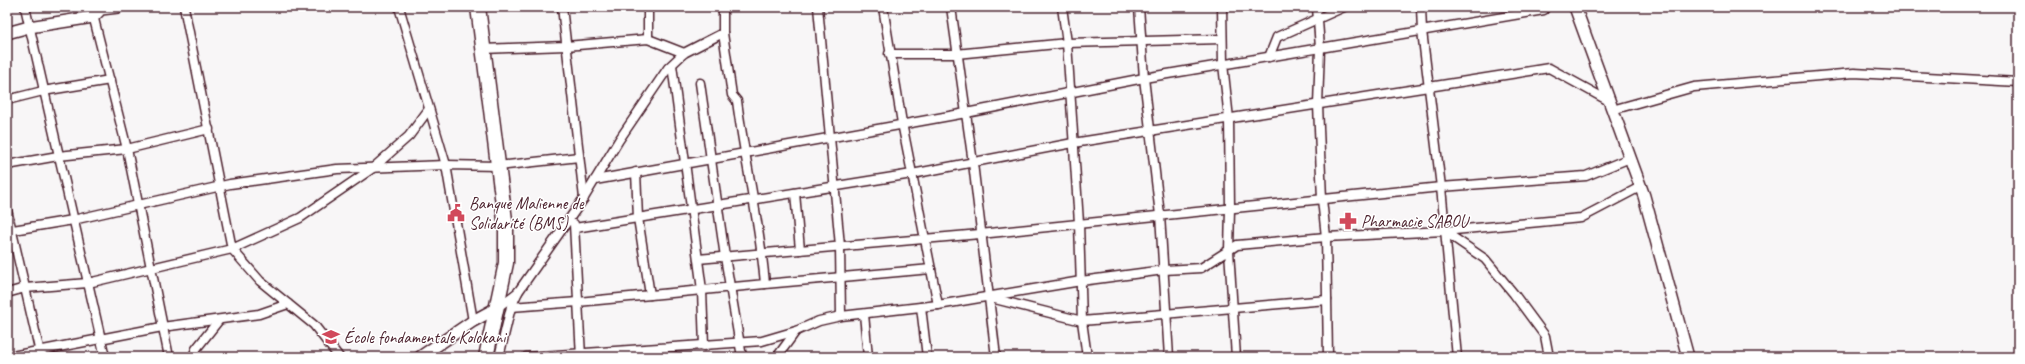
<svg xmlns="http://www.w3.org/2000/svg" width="2025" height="364" viewBox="0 0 2025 364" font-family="Caveat,sans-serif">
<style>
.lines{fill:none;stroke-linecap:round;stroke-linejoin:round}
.minor-casing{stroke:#4a1f2b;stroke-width:11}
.tertiary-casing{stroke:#4a1f2b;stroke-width:14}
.trunk-casing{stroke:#4a1f2b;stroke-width:17}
.minor{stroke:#fff;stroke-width:8}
.tertiary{stroke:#fff;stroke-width:11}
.trunk{stroke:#fff;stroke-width:14}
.labels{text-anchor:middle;stroke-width:3;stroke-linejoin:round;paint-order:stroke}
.poi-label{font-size:17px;fill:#4a1f2b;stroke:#fff;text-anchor:start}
</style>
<rect width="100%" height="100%" fill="#f8f6f7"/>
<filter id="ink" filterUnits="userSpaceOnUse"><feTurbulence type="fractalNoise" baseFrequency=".025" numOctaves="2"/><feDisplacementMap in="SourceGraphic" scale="8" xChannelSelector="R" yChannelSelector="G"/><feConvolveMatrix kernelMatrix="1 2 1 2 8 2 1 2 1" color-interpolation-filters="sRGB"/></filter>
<g filter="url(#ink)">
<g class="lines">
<g class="minor-casing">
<g id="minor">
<polyline points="25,7 105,357"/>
<polyline points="91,7 127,149 169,357"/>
<polyline points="184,7 232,249 260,281 314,325 339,357"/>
<polyline points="399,7 446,165 473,321"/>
<polyline points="562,7 584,198"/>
<polyline points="648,7 648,39"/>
<polyline points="818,7 840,246 841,316"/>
<polyline points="883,7 902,123 938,305"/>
<polyline points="951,7 973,163 996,357"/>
<polyline points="1062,7 1067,43 1079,223 1082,321 1087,357"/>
<polyline points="1139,7 1144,78 1160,215 1169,357"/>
<polyline points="1222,7 1223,64 1229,119 1230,208 1229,251 1236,357"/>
<polyline points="1317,7 1320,48 1318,105 1322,199 1326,237 1328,357"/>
<polyline points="1421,7 1422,31 1441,187 1457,357"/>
<polyline points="483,49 566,46 648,39 684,53"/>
<polyline points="889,54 956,54 1067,43 1222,39"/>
<polyline points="1269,57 1277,37 1344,7"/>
<polyline points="672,65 702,290 704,346"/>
<polyline points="700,83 725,257 742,357"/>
<polyline points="7,100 43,91 110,80"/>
<polyline points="1612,110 1694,87 1854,73 2018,82"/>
<polyline points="7,165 58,156 127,149 209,129"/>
<polyline points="636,172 638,218 650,295"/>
<polyline points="595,180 966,113 1144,78 1544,10 1545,7"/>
<polyline points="795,193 800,250"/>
<polyline points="7,210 41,357"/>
<polyline points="574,224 581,357"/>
<polyline points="575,228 912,174 1073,143 1549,68 1609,101"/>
<polyline points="7,231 73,220 230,184 337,169 446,165 498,166 579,157"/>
<polyline points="1444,231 1485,259 1514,294 1545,336 1549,357"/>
<polyline points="698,259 980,234 1441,187 1586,176 1630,158"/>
<polyline points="765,284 931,269"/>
<path d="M518,292L511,307L578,302L765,284C760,223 745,162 737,101L732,95L723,33V7"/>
<polyline points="7,293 25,288 88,283 232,249 300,218 373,168 409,136 429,109"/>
<polyline points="991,298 1082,321 1327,300"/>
<polyline points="921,307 927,357"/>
<polyline points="497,308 518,292 584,198 619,140 668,68 684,53 723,33"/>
<polyline points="864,314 868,357"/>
<polyline points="7,357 162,327 259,314 288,304"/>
<polyline points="193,357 196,349 219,320"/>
<polyline points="499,357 511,307"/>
<polyline points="526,357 762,341 796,331 819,321 841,316 938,305 1081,281 1164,270 1201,268 1237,245 1326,237 1444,231 1581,218 1640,187"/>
<polyline points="777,357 796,331"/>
</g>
</g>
<g class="tertiary-casing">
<g id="tertiary">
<polyline points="1575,7 1644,196 1688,357"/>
<polyline points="7,33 29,27 93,17 101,9 118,7"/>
<polyline points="420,357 473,321 497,308"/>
</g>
</g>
<g class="trunk-casing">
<polyline id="trunk" points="478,7 506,228 506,263 486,357"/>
</g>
<use href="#minor" class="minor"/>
<use href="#tertiary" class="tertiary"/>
<use href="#trunk" class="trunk"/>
</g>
</g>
<defs>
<g id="civic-bare" transform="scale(1.38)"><path d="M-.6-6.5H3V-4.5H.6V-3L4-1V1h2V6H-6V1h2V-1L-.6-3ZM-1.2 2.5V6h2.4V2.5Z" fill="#d1495b" stroke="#fff" stroke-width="2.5" paint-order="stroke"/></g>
<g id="pharmacy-bare" transform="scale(1.38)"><path d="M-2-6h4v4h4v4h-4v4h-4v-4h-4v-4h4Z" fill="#d1495b" stroke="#fff" stroke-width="2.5" paint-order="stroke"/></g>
<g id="school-bare" transform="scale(1.38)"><path d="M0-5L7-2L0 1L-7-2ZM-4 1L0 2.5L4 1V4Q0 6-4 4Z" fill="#d1495b" stroke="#fff" stroke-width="2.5" paint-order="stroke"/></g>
</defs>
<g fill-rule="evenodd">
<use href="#civic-bare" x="456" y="213"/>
<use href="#pharmacy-bare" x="1348" y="221"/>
<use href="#school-bare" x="331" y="337"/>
</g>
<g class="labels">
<g class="poi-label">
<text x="469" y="209">Banque Malienne de<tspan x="469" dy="20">Solidarité (BMS)</tspan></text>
<text x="1361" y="227">Pharmacie SABOU</text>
<text x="344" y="343">École fondamentale Kolokani</text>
</g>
</g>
<rect width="2025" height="364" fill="none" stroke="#fff" stroke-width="24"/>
<rect x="12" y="12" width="2001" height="340" fill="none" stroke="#4a1f2b" stroke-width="1.5" filter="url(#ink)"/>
</svg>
